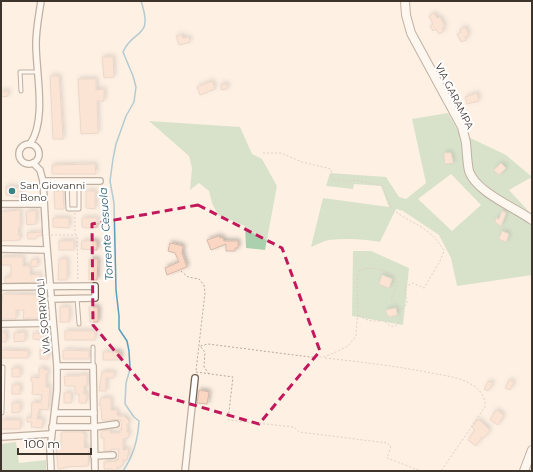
<svg xmlns="http://www.w3.org/2000/svg" width="533" height="472" viewBox="0 0 533 472" font-family="Montserrat,sans-serif">
<style>
.green{fill:#abd0ad;fill-rule:evenodd}
.lines{fill:none;stroke-linecap:round;stroke-linejoin:round}
.stream{stroke:#5a9ebd;stroke-width:1.5}
.building{fill:#fbd6c2;stroke:#d5baab;filter:url(#shadow)}
.lane-casing{stroke:#776351;stroke-width:5}
.street-casing{stroke:#776351;stroke-width:8}
.secondary-casing{stroke:#776351;stroke-width:10}
.path{stroke:#b6aa9f;stroke-width:1;stroke-dasharray:2 2;stroke-linecap:butt}
.lane{stroke:#fff;stroke-width:3}
.street{stroke:#fff;stroke-width:5.5}
.secondary{stroke:#fff;stroke-width:8}
.marked{fill:none;stroke:#c2185b;stroke-width:3;stroke-dasharray:8 5;stroke-linejoin:round}
.poi-dot{fill:#3a8385;stroke:#fff;stroke-width:1.5}
.labels{text-anchor:middle;stroke-width:4;stroke-linejoin:round;paint-order:stroke}
.street-label{font-size:10px;fill:#3d342c;stroke:#fff}
.poi-label{font-size:10px;fill:#3d342c;stroke:#fff;text-anchor:start}
.water-label{font-size:11px;font-style:italic;fill:#255b72;stroke:#fff}
</style>
<defs>
<filter id="shadow"><feDropShadow dx="2" dy="-2" stdDeviation="2" flood-color="#0004"/></filter>
</defs>
<rect width="100%" height="100%" fill="#fef0e3"/>
<g class="green">
<path d="M448,113L461,136L462,151L471,183L532,223V275L457,286L451,258L439,235L403,211L396,209L380,242C363,239 346,238 329,240C323,241 316,245 311,247L323,198L389,207L381,186L354,184L353,189L326,186L330,173L386,177L399,197L406,199L426,183L412,119ZM451,174L481,205L452,231L418,199Z"/>
<polygon points="149,121 240,127 252,154 262,159 277,186 265,250 246,248 245,226 218,215 212,203 209,191 199,183 190,190 192,168 189,156"/>
<path d="M466,136L506,155L532,177L509,190L532,215C518,205 487,194 477,181C468,169 469,149 466,136Z"/>
<polygon points="353,251 371,251 409,268 403,325 352,316"/>
<polygon points="16,442 19,463 46,460 46,471 1,471 1,444"/>
</g>
<g class="lines">
<path class="stream" d="M123,471C134,455 138,440 139,421L134,417L125,404L126,383L130,369L129,351L127,341L119,329V316L116,290L114,203L110,181L113,159L116,144L126,116L134,102L136,87L133,76L123,52C133,28 154,40 141,1"/>
</g>
<g class="building">
<polygon points="434,13 437,18 440,17 445,27 442,28 444,31 439,34 436,29 433,31 430,26 433,24 429,16"/>
<polygon points="465,27 469,35 465,37 466,40 461,42 457,34 461,32 460,29"/>
<polygon points="182,35 183,38 189,37 190,42 179,45 176,36"/>
<polygon points="102,57 113,57 114,77 104,78"/>
<polygon points="50,76 59,76 63,139 53,139"/>
<polygon points="78,79 96,79 96,90 104,89 104,101 97,101 98,133 81,134"/>
<polygon points="212,81 215,89 200,95 197,87"/>
<polygon points="221,84 227,84 227,89 221,90"/>
<polygon points="1,91 8,91 8,96 1,97"/>
<polygon points="477,93 479,101 467,104 465,97"/>
<polygon points="444,153 451,153 453,163 445,164"/>
<polygon points="501,163 506,168 499,175 494,170"/>
<polygon points="95,164 96,174 52,174 52,165"/>
<polygon points="6,186 21,188 19,197 6,195"/>
<polygon points="54,191 63,191 64,209 55,209"/>
<polygon points="86,191 95,191 95,209 86,208"/>
<polygon points="20,210 20,228 18,228 19,236 20,236 20,240 1,241 2,222 1,222 1,212"/>
<polygon points="36,210 36,224 27,225 26,212"/>
<polygon points="502,211 506,213 501,226 495,222 496,218 499,219"/>
<polygon points="53,218 69,218 69,228 53,227"/>
<polygon points="82,218 97,218 97,227 84,228 84,227 82,227"/>
<polygon points="502,231 509,234 506,242 499,239"/>
<polygon points="42,232 42,235 37,236 35,239 28,239 27,233"/>
<polygon points="219,236 220,238 222,237 224,241 238,241 238,248 235,248 235,251 226,251 226,244 211,250 207,240"/>
<rect x="59" y="241" width="15" height="9"/>
<polygon points="82,241 97,241 97,250 81,249"/>
<polygon points="170,243 183,246 182,253 187,267 167,275 165,268 179,262 175,253 168,251"/>
<polygon points="1,257 23,257 23,266 30,266 30,275 40,274 40,282 5,283 5,277 11,277 11,265 1,265"/>
<polygon points="37,259 38,266 31,267 31,260"/>
<polygon points="59,259 67,259 67,280 58,280"/>
<polygon points="89,259 98,259 97,280 89,280"/>
<polygon points="382,275 392,279 389,288 379,284"/>
<polygon points="3,294 39,295 39,297 41,297 41,303 39,303 38,310 42,310 42,318 28,318 28,319 23,319 24,310 16,310 16,319 1,319 1,303 2,303"/>
<rect x="60" y="307" width="9" height="15"/>
<polygon points="89,307 98,307 98,322 90,322"/>
<polygon points="396,308 397,315 389,317 388,315 387,315 386,310"/>
<rect x="65" y="331" width="30" height="9"/>
<rect x="1" y="332" width="5" height="10"/>
<polygon points="25,332 25,341 14,342 14,333"/>
<polygon points="33,333 45,334 47,342 42,342 42,340 33,339"/>
<polygon points="1,350 28,351 28,358 1,358"/>
<rect x="40" y="350" width="8" height="9"/>
<polygon points="67,350 89,351 89,359 63,359 63,351"/>
<rect x="103" y="352" width="17" height="8"/>
<rect x="12" y="368" width="8" height="9"/>
<polygon points="39,368 44,368 44,370 48,370 48,374 46,374 46,387 50,387 48,410 39,409 37,419 43,419 42,428 31,427 32,422 27,422 27,417 31,418 32,402 41,403 42,395 32,394 33,383 31,381 31,377 39,378"/>
<polygon points="102,372 114,372 114,378 106,378 106,391 99,391"/>
<polygon points="80,375 87,375 87,386 84,386 84,394 87,394 86,403 79,403 79,394 75,394 75,386 65,386 64,377 66,376 80,376"/>
<polygon points="509,380 514,382 510,390 505,388"/>
<polygon points="489,381 493,383 488,391 484,389"/>
<rect x="12" y="385" width="8" height="9"/>
<polygon points="199,390 209,392 207,404 197,403"/>
<rect x="64" y="393" width="7" height="10"/>
<polygon points="101,398 111,398 111,410 117,410 117,416 124,416 129,421 129,424 127,424 127,432 129,432 129,436 128,436 128,438 123,439 123,450 129,449 127,460 123,460 123,464 120,467 117,467 118,471 112,471 112,469 104,469 104,462 117,461 118,460 119,449 111,449 111,451 104,451 104,438 101,438 101,433 102,431 110,430 110,433 120,433 120,430 122,430 121,420 113,419 113,420 102,420 101,407 101,405 99,405"/>
<polygon points="12,403 20,403 20,412 12,413"/>
<polygon points="496,410 504,415 498,425 490,420"/>
<polygon points="478,419 490,430 484,438 482,437 476,446 468,440 475,430 472,427"/>
<rect x="1" y="420" width="19" height="9"/>
<polygon points="62,432 83,432 83,434 85,434 84,448 89,447 88,466 65,467 65,468 58,469 56,446 61,446 61,434 62,434"/>
</g>
<g class="lines">
<g class="lane-casing">
<g id="lane">
<polyline points="21,91 20,72 37,72"/>
<polyline points="67,181 68,209 79,209 79,181"/>
<polyline points="77,298 79,324"/>
<polyline points="93,347 93,366"/>
<polyline points="1,367 3,367 2,413 1,413"/>
</g>
</g>
<g class="street-casing">
<g id="street">
<circle cx="29" cy="154" r="10"/>
<path d="M30,144C47,120 36,74 36,44C36,29 39,15 41,1"/>
<polyline points="33,163 40,170 43,181 46,235 57,366 57,390 50,450 51,471"/>
<polyline points="43,181 100,181"/>
<polyline points="1,204 44,204"/>
<polyline points="1,249 47,250"/>
<polyline points="1,287 95,286 95,298 51,299"/>
<polyline points="1,324 53,323"/>
<polyline points="57,366 93,366 95,471"/>
<polyline points="55,413 94,413"/>
<polyline points="52,427 95,427 116,424"/>
<polyline points="1,437 51,434"/>
<polyline points="94,456 113,455"/>
<polyline points="185,471 195,378"/>
</g>
</g>
<g class="secondary-casing">
<g id="secondary">
<path d="M405,1L406,15L411,33L462,127C463,132 465,137 466,143C467,152 467,162 469,171C476,192 514,207 532,220"/>
<polyline points="524,471 532,450"/>
</g>
</g>
<g class="path">
<path d="M263,153H281L302,162L331,169L333,181L339,179L350,182L356,180L383,186C386,194 388,205 395,211C402,217 411,221 418,225C430,232 438,240 444,251L440,261L424,288L413,283L405,287L407,304L400,311V322L395,326H390L383,320C374,323 364,320 357,314"/>
<polyline points="75,213 75,234"/>
<polyline points="51,235 77,235 78,281"/>
<polyline points="181,271 188,277 199,279 204,285 205,293 196,371"/>
<path d="M325,358C361,362 396,366 431,373C442,375 457,377 467,382C477,387 486,394 485,407L441,471"/>
<polyline points="196,372 233,377 228,420 294,427 299,432 387,443 391,446 387,458 421,471"/>
<path d="M209,374L204,367L205,352L200,346L208,344L310,357H324L338,351L348,346L356,336L358,307L357,281L359,271C367,266 384,269 392,275C394,276 396,281 398,283L391,299L397,306"/>
</g>
<use href="#lane" class="lane"/>
<use href="#street" class="street"/>
<use href="#secondary" class="secondary"/>
</g>
<path d="M0 0H533V472H0ZM198,205L282,248L320,351L259,424L149,392L93,325L92,224Z" fill="#fef0e3" fill-opacity=".55" fill-rule="evenodd"/>
<path class="marked" d="M198,205L282,248L320,351L259,424L149,392L93,325L92,224Z"/>
<circle class="poi-dot" cx="12" cy="191" r="4"/>
<g class="labels">
<g class="street-label">
<text transform="translate(455 96) rotate(63)" y="4">VIA GARAMPA</text>
<text transform="translate(43 316) rotate(-95)" y="4">VIA SORRIVOLI</text>
</g>
<g class="poi-label">
<text x="20" y="189">San Giovanni<tspan x="20" dy="12">Bono</tspan></text>
</g>
<g class="water-label">
<text transform="translate(106 234) rotate(-94)" y="4">Torrente Cesuola</text>
</g>
</g>
<rect width="533" height="472" fill="none" stroke="#3d342c" stroke-width="4"/>
<path d="M18 448v6h73v-6" fill="none" stroke="#3d342c" stroke-width="2"/>
<text x="24" y="448" font-size="12" fill="#3d342c" stroke="#ffffff" stroke-width="3" paint-order="stroke">100 m</text>
</svg>
